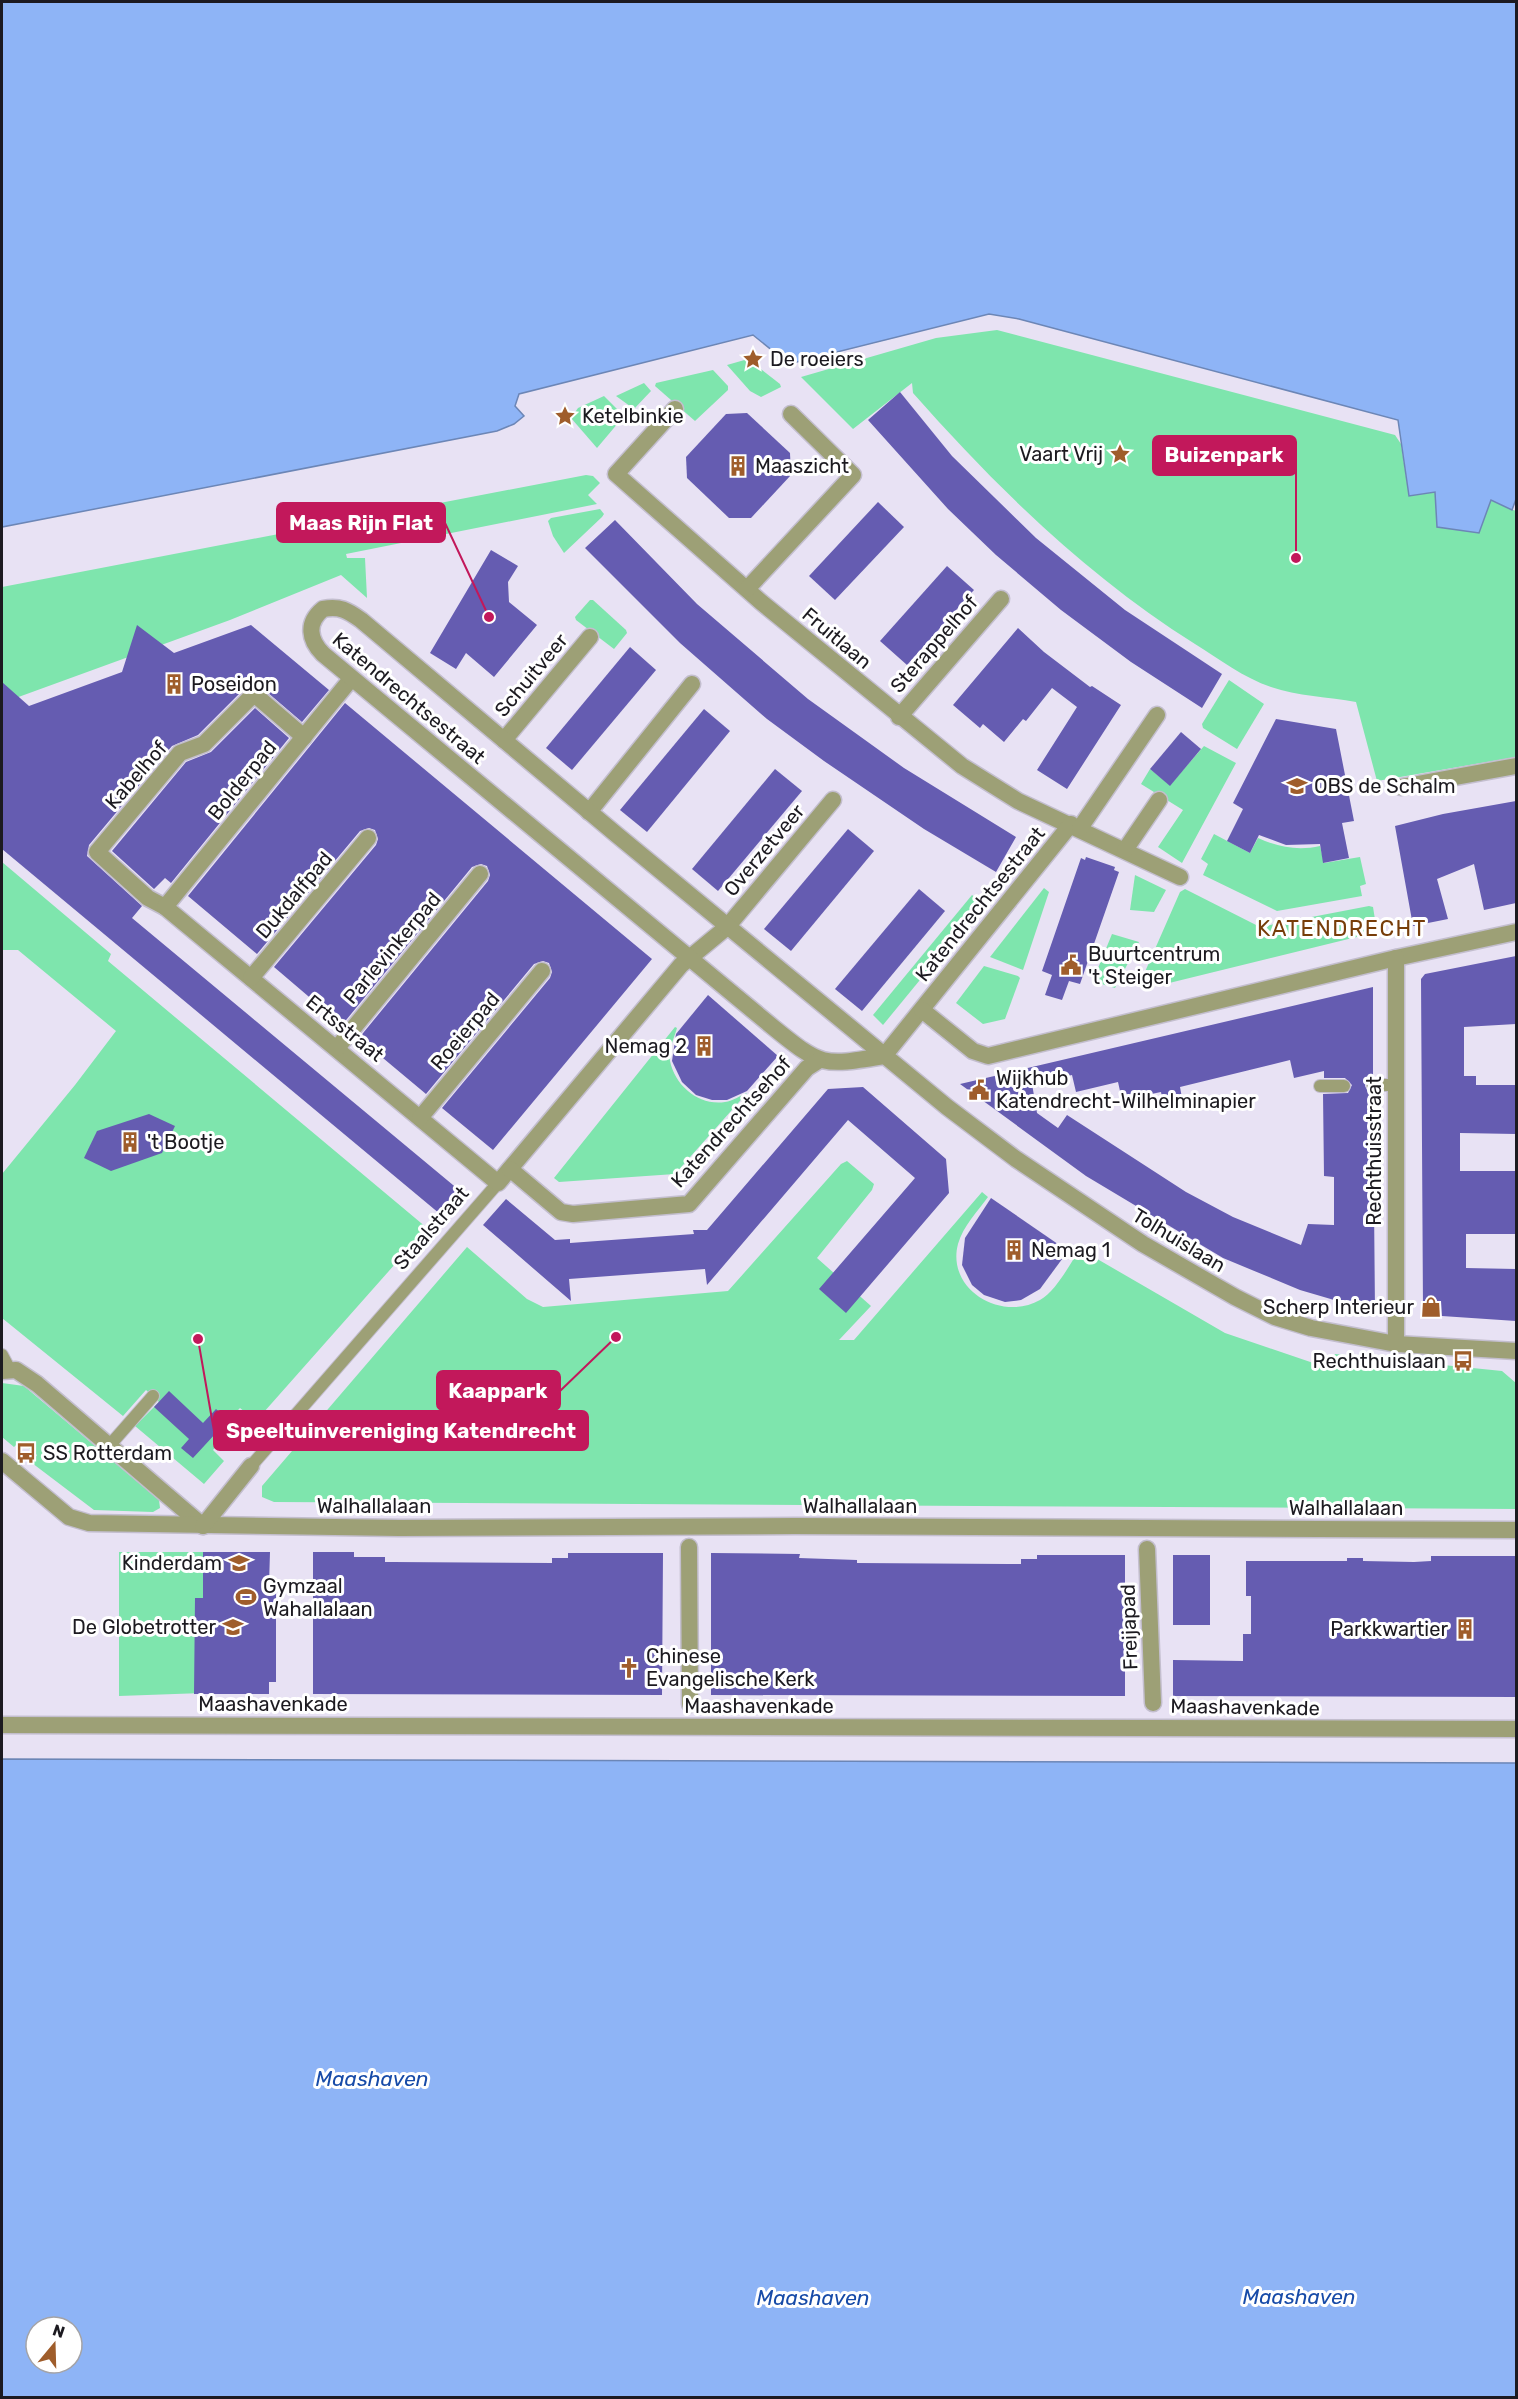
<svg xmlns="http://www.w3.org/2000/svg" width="1518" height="2399" viewBox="0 0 1518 2399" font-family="Rubik,sans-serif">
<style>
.green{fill:#7ee5ad}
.water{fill:#8eb4f6;stroke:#6c86b6;stroke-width:1.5;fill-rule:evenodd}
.building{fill:#655cb1;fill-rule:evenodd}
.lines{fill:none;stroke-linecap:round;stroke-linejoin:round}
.service-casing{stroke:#c3bece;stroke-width:14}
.pedestrian-casing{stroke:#c3bece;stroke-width:19}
.minor-casing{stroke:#c3bece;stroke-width:19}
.service{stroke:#9da076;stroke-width:12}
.pedestrian{stroke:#9da076;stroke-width:16}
.minor{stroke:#9da076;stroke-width:16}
.labels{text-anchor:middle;stroke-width:6;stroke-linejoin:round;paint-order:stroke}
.poi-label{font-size:20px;fill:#1c1a20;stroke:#fff;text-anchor:start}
.street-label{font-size:20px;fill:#1c1a20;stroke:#fff}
.water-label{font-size:21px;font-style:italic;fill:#174ba8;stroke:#fff}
.quarter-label{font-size:22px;letter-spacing:1.5px;fill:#773d09;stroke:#fff}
.leader{fill:none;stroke:#c2185b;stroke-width:2}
.callout-dot{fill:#c2185b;stroke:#fff;stroke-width:2}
.callout{fill:#c2185b;stroke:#c2185b;stroke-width:2}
.callout-label{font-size:21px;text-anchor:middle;font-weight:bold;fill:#fff}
</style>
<rect width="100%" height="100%" fill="#e8e2f4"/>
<g class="green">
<path d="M997,330L1395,435L1401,444L1409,496L1435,492L1468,531L1479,533L1491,500L1516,511V757L1377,781L1356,702C1329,697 1297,696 1271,687C1244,678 1219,659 1195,644C1087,576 997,488 913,393L912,383L853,429L801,377L936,338Z"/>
<polygon points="748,359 780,384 781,387 761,397 750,391 727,365"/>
<polygon points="713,370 728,386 728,390 695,421 655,386 656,383"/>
<polygon points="644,383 651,391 634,409 616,396"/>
<polygon points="604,396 624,416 597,448 571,418 578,408"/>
<polygon points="586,475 593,476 600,483 588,495 597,504 346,554 347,558 365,558 367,598 341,575 230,620 2,703 2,587"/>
<polygon points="600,509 604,514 602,517 564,553 553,536 548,521 551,518"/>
<polygon points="590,600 593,600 626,630 627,633 614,649 576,620 575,617"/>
<polygon points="1229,680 1264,704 1237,749 1203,728 1202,724"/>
<polygon points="1204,746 1236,763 1182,863 1158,847 1183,810 1141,784 1150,769 1170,785"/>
<path d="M1214,834L1250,853L1258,838C1278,847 1298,851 1320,846L1324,863L1360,857L1366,884L1360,886L1362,896L1277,911L1203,875L1208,864L1201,859Z"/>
<polygon points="2,862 111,954 108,961 427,1228 256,1421 240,1408 228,1420 234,1426 213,1450 224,1461 204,1484 135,1426 159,1402 146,1390 123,1416 2,1318 2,1174 75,1085 116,1031 18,950 2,950"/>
<polygon points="1135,875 1166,890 1154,912 1130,910"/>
<polygon points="1044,888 1049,892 1023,970 990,957"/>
<polygon points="1185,889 1260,927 1369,906 1373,907 1377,932 1157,986 1144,974 1180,892"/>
<polygon points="972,895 983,903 883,1025 873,1015"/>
<polygon points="1112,934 1139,942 1115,988 1095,982 1094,978"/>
<polygon points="984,966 1018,976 1020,978 1005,1019 983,1024 956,1003"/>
<path d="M675,1027L677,1028C674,1038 668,1051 670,1061C675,1086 699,1106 725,1102C733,1101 741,1095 747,1093L675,1174L559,1182L554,1178Z"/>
<path d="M847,1161L874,1184L872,1190L817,1258L871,1306L839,1340H854L982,1192L988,1197C978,1211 963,1226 958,1244C946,1290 1002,1322 1040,1300C1057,1290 1069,1265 1080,1249L1225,1333L1328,1368L1335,1354L1502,1371L1516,1383V1509L274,1502L262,1497V1486L467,1247L527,1299L543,1307L728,1291L841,1164Z"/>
<polygon points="2,1383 24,1386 159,1500 160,1508 153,1512 94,1510 32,1463 37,1455 20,1441 14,1447 2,1437"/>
<polygon points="119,1552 203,1552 203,1693 119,1696"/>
</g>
<g class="water">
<polygon points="2,2 1516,2 1516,499 1512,510 1491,500 1479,533 1437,527 1435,492 1409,496 1398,420 1019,319 989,314 789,364 753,335 519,394 515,406 524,416 514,424 497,431 2,527"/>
<path d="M2,1759L1516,1763V2397H2ZM36,2327H72V2363H36Z"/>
</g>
<g class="building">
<polygon points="900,392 952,456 1036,538 1125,610 1222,674 1202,708 1131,662 1061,610 996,555 948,509 868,420"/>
<polygon points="747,413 790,453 791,475 751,518 729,518 687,478 686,457 726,414"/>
<polygon points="878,502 904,527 835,600 809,576"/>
<polygon points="615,520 697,604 808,699 904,768 1016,837 996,872 924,829 824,761 767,719 680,643 585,548"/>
<polygon points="491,550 518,566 508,582 509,602 537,625 494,677 466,653 456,669 430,653"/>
<polygon points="947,566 974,590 907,665 880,641"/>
<polygon points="137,625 174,653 251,625 329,690 302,722 260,686 252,684 247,686 198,735 172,746 89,845 87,856 142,906 132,918 459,1190 440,1214 2,849 2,682 29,706 122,672"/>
<polygon points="1018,628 1044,652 1090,687 1092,686 1121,705 1067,789 1037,770 1077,707 1052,688 1026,721 1023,719 1004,742 983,724 980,728 953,705"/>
<polygon points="630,647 656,670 572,770 546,748"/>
<polygon points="345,703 652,959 493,1150 442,1108 550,978 552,972 549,963 543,961 534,964 426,1094 359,1038 488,881 490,875 487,866 481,864 472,867 342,1025 274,967 376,845 378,839 375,830 369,828 360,831 257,954 188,896"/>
<polygon points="255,708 289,738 171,883 165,878 154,889 112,851 186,762 211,752"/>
<polygon points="704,709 730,731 647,832 620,810"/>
<polygon points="1276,719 1336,729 1354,821 1342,823 1349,858 1323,863 1320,844 1286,845 1259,835 1250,853 1227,841 1243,809 1233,803"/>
<polygon points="1181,732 1201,749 1170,786 1150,769"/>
<polygon points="775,769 802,791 718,891 692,869"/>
<polygon points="1516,801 1516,903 1484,910 1474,864 1437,879 1448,919 1413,926 1395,826 1443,814"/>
<polygon points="848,829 874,851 791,951 764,929"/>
<polygon points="1086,857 1115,867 1114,870 1119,872 1080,984 1069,981 1062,1000 1045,995 1052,975 1042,971 1081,858 1085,860"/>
<polygon points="919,889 945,911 862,1011 835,989"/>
<polygon points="1516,956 1516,1024 1464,1027 1464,1076 1476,1076 1476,1085 1516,1085 1516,1134 1460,1133 1460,1171 1516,1171 1516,1234 1466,1234 1466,1268 1516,1269 1516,1321 1427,1315 1423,1310 1421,979 1425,974"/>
<path d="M1373,987V1077L1366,1080L1365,1086L1368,1092L1373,1093L1375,1312L1300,1290L1223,1258L1086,1176L960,1084ZM1290,1060L1294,1078L1324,1071V1078H1345L1352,1085L1348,1093L1323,1094L1324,1176L1334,1177V1225L1308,1224L1301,1245L1233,1217L1186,1192L1067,1115L1058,1128L1037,1113L1032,1084L1072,1075L1076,1092L1118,1082L1122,1100L1161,1092L1163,1102L1182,1098L1180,1087Z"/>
<polygon points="708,995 778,1056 747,1091 727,1100 712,1100 696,1095 682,1082 672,1061 676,1034"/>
<polygon points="863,1087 946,1159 949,1193 846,1313 819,1289 915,1178 848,1120 707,1285 705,1269 569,1279 571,1301 483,1225 506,1199 555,1240 570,1239 570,1243 694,1234 693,1230 707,1230 828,1089"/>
<polygon points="149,1114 175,1126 162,1153 111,1171 84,1158 97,1131"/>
<polygon points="991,1198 1068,1251 1040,1289 1021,1300 1005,1302 984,1295 972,1285 962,1265 965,1238"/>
<polygon points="169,1391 203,1423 216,1409 228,1420 193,1458 181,1448 189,1439 154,1407"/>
<polygon points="203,1552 270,1552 269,1585 276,1586 276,1682 269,1682 269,1694 194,1694 195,1598 203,1598"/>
<polygon points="313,1552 354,1552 354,1557 385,1557 385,1562 392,1562 552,1563 552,1558 568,1558 568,1553 663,1553 662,1695 313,1694"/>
<polygon points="711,1553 800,1554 799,1558 857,1560 857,1563 1007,1564 1021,1564 1021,1559 1037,1559 1037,1555 1125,1555 1125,1696 711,1695"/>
<rect x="1173" y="1555" width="37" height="70"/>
<polygon points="1431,1556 1516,1556 1516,1697 1173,1696 1173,1660 1243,1661 1243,1634 1251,1634 1251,1596 1246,1596 1246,1561 1347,1561 1347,1558 1363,1558 1363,1561 1414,1562 1431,1561"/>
</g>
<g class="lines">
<g class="service-casing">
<g id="service">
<polyline points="1373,1085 1395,1085"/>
<polyline points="1320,1086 1344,1086"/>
<polyline points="2,1355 10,1370"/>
<polyline points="109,1446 153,1396"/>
<polyline points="251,1466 498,1183"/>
</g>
</g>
<g class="pedestrian-casing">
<g id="pedestrian">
<polyline points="165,907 148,898 97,852 180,753 204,744 254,694 304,737"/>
<polyline points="689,1547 690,1704"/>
<polyline points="1147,1549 1153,1703"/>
</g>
</g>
<g class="minor-casing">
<g id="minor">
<polyline points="675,409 616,474 761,602 962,766 1018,801 1180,877"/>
<polyline points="747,589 853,475 791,414"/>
<polyline points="351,679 165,907 498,1183 681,965 727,927 833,800"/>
<polyline points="899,717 1001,599"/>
<polyline points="504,740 590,637"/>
<polyline points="1401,787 1516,766"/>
<polyline points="589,812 692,684"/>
<path d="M1071,824L884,1056C823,1066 822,1067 774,1028L323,654C309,640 306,623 323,609C340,606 347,610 361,620L617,835L947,1107L1016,1159L1143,1244L1235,1297L1275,1317L1311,1328L1396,1344L1516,1351"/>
<polyline points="1080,828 1157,715"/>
<polyline points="1125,850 1159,800"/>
<polyline points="251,978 368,838"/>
<polyline points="922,1010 973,1051 988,1056 1396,958 1516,932"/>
<polyline points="337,1048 480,874"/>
<polyline points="420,1118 542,971"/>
<polyline points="510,1169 561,1212 573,1214 689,1204 807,1068 818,1061"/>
<polyline points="1396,1344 1396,958"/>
<polyline points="2,1371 16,1370 37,1384 203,1526"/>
<polyline points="2,1461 69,1517 89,1523 399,1528 795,1526 1516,1530"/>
<polyline points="203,1526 251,1466"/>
<polyline points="2,1725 1516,1729"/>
</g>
</g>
<use href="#service" class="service"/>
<use href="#pedestrian" class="pedestrian"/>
<use href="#minor" class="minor"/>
</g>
<defs>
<g id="sight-bare" transform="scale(1.62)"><path d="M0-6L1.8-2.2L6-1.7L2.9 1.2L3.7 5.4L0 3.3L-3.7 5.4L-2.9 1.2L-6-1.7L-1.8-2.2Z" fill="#9f5d2b" stroke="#fff" stroke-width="2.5" paint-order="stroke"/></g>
<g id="building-bare" transform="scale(1.62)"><path d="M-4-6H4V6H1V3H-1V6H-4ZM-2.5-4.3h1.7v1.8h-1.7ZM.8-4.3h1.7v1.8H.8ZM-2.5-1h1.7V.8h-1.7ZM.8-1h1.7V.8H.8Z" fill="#9f5d2b" stroke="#fff" stroke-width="2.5" paint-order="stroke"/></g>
<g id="school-bare" transform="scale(1.62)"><path d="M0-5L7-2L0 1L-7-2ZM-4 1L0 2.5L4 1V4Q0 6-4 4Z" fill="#9f5d2b" stroke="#fff" stroke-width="2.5" paint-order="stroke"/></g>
<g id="civic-bare" transform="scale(1.62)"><path d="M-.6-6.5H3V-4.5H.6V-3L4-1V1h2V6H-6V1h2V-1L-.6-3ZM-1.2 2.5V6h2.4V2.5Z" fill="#9f5d2b" stroke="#fff" stroke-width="2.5" paint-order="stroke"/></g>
<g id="shop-bare" transform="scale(1.62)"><path d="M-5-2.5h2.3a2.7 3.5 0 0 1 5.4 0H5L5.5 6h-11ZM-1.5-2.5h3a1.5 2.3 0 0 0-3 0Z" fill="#9f5d2b" stroke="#fff" stroke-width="2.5" paint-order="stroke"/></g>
<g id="bus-bare" transform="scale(1.62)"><path d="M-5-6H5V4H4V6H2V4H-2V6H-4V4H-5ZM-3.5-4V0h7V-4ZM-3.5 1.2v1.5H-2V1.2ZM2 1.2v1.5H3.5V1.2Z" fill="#9f5d2b" stroke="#fff" stroke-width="2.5" paint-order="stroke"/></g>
<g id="stadium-bare" transform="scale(1.62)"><path d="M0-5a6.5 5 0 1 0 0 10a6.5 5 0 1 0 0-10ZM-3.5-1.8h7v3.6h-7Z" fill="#9f5d2b" stroke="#fff" stroke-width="2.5" paint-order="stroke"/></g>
<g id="church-bare" transform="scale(1.62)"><path d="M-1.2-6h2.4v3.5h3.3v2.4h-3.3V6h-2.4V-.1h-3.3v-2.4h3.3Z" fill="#9f5d2b" stroke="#fff" stroke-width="2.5" paint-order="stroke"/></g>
</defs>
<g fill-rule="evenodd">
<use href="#sight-bare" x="753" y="359"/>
<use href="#sight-bare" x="565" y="416"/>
<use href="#sight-bare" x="1120" y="454"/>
<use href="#building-bare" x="738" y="466"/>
<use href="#building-bare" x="174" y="684"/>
<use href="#school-bare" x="1297" y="786"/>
<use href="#civic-bare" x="1071" y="965"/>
<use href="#building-bare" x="704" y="1046"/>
<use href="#civic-bare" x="979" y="1090"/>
<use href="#building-bare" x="130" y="1142"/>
<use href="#building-bare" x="1014" y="1250"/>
<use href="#shop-bare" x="1431" y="1307"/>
<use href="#bus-bare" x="1463" y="1361"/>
<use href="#bus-bare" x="26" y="1453"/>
<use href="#school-bare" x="239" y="1563"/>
<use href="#stadium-bare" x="246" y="1597"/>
<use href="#school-bare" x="233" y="1627"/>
<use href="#building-bare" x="1465" y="1629"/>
<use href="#church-bare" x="629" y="1668"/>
</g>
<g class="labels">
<g class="poi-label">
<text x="770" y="366">De roeiers</text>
<text x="582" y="423">Ketelbinkie</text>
<text x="1103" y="461" text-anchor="end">Vaart Vrij</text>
<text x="755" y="473">Maaszicht</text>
<text x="191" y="691">Poseidon</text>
<text x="1314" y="793">OBS de Schalm</text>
<text x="1088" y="961">Buurtcentrum<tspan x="1088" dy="23">'t Steiger</tspan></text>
<text x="687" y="1053" text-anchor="end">Nemag 2</text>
<text x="996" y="1085">Wijkhub<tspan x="996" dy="23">Katendrecht-Wilhelminapier</tspan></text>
<text x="147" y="1149">'t Bootje</text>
<text x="1031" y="1257">Nemag 1</text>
<text x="1414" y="1314" text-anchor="end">Scherp Interieur</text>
<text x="1446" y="1368" text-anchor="end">Rechthuislaan</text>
<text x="43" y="1460">SS Rotterdam</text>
<text x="222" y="1570" text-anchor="end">Kinderdam</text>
<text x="263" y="1593">Gymzaal<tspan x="263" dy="23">Wahallalaan</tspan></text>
<text x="216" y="1634" text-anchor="end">De Globetrotter</text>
<text x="1448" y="1636" text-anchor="end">Parkkwartier</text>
<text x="646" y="1663">Chinese<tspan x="646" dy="23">Evangelische Kerk</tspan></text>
</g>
<g class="street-label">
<text transform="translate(837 638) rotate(40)" y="7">Fruitlaan</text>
<text transform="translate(934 644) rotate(-49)" y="7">Sterappelhof</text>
<text transform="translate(531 675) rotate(-50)" y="7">Schuitveer</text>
<text transform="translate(409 698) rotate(40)" y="7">Katendrechtsestraat</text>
<text transform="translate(136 775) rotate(-49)" y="7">Kabelhof</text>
<text transform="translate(242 780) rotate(-51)" y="7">Bolderpad</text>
<text transform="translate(764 850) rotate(-50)" y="7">Overzetveer</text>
<text transform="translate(294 895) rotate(-50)" y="7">Dukdalfpad</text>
<text transform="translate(980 904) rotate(-51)" y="7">Katendrechtsestraat</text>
<text transform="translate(392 948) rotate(-50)" y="7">Parlevinkerpad</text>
<text transform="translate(345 1028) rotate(39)" y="7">Ertsstraat</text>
<text transform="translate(465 1031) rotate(-50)" y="7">Roeierpad</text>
<text transform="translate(731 1122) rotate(-48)" y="7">Katendrechtsehof</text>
<text transform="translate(1374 1151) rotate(-90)" y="7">Rechthuisstraat</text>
<text transform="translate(431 1228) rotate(-49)" y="7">Staalstraat</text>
<text transform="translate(1179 1240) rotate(31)" y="7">Tolhuislaan</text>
<text x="374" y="1513">Walhallalaan</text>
<text x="860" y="1513">Walhallalaan</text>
<text x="1346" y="1515">Walhallalaan</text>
<text transform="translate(1129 1627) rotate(-92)" y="7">Freijapad</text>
<text x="273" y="1711">Maashavenkade</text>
<text x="759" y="1713">Maashavenkade</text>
<text transform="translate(1245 1707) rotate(1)" y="7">Maashavenkade</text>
</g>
<g class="water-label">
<text x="372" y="2086">Maashaven</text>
<text x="1299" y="2304">Maashaven</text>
<text x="813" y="2305">Maashaven</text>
</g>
<g class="quarter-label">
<text x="1342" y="936">KATENDRECHT</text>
</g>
</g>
<path class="leader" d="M1296 558L1296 455M489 617L445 523M616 1337L560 1391M198 1339L214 1431"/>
<g class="callout-dot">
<circle cx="1296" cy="558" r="6"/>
<circle cx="489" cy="617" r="6"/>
<circle cx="616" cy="1337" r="6"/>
<circle cx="198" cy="1339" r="6"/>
</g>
<g class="callout">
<rect x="1153" y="436" width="143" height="39" rx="6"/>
<rect x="277" y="503" width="168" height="39" rx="6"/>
<rect x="437" y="1371" width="123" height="39" rx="6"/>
<rect x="214" y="1411" width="374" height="39" rx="6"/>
</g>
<g class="callout-label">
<text x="1224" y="462">Buizenpark</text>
<text x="361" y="530">Maas Rijn Flat</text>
<text x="498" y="1398">Kaappark</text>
<text x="401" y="1438">Speeltuinvereniging Katendrecht</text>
</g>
<rect width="1518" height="2399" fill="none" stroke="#1c1a20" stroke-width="6"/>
<g transform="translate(54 2345) rotate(19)"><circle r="28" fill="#ffffff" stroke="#a4a3a6" stroke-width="1.5"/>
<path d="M0-4.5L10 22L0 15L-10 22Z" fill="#9f5d2b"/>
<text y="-9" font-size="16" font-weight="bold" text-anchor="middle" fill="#1c1a20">N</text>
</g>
</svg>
